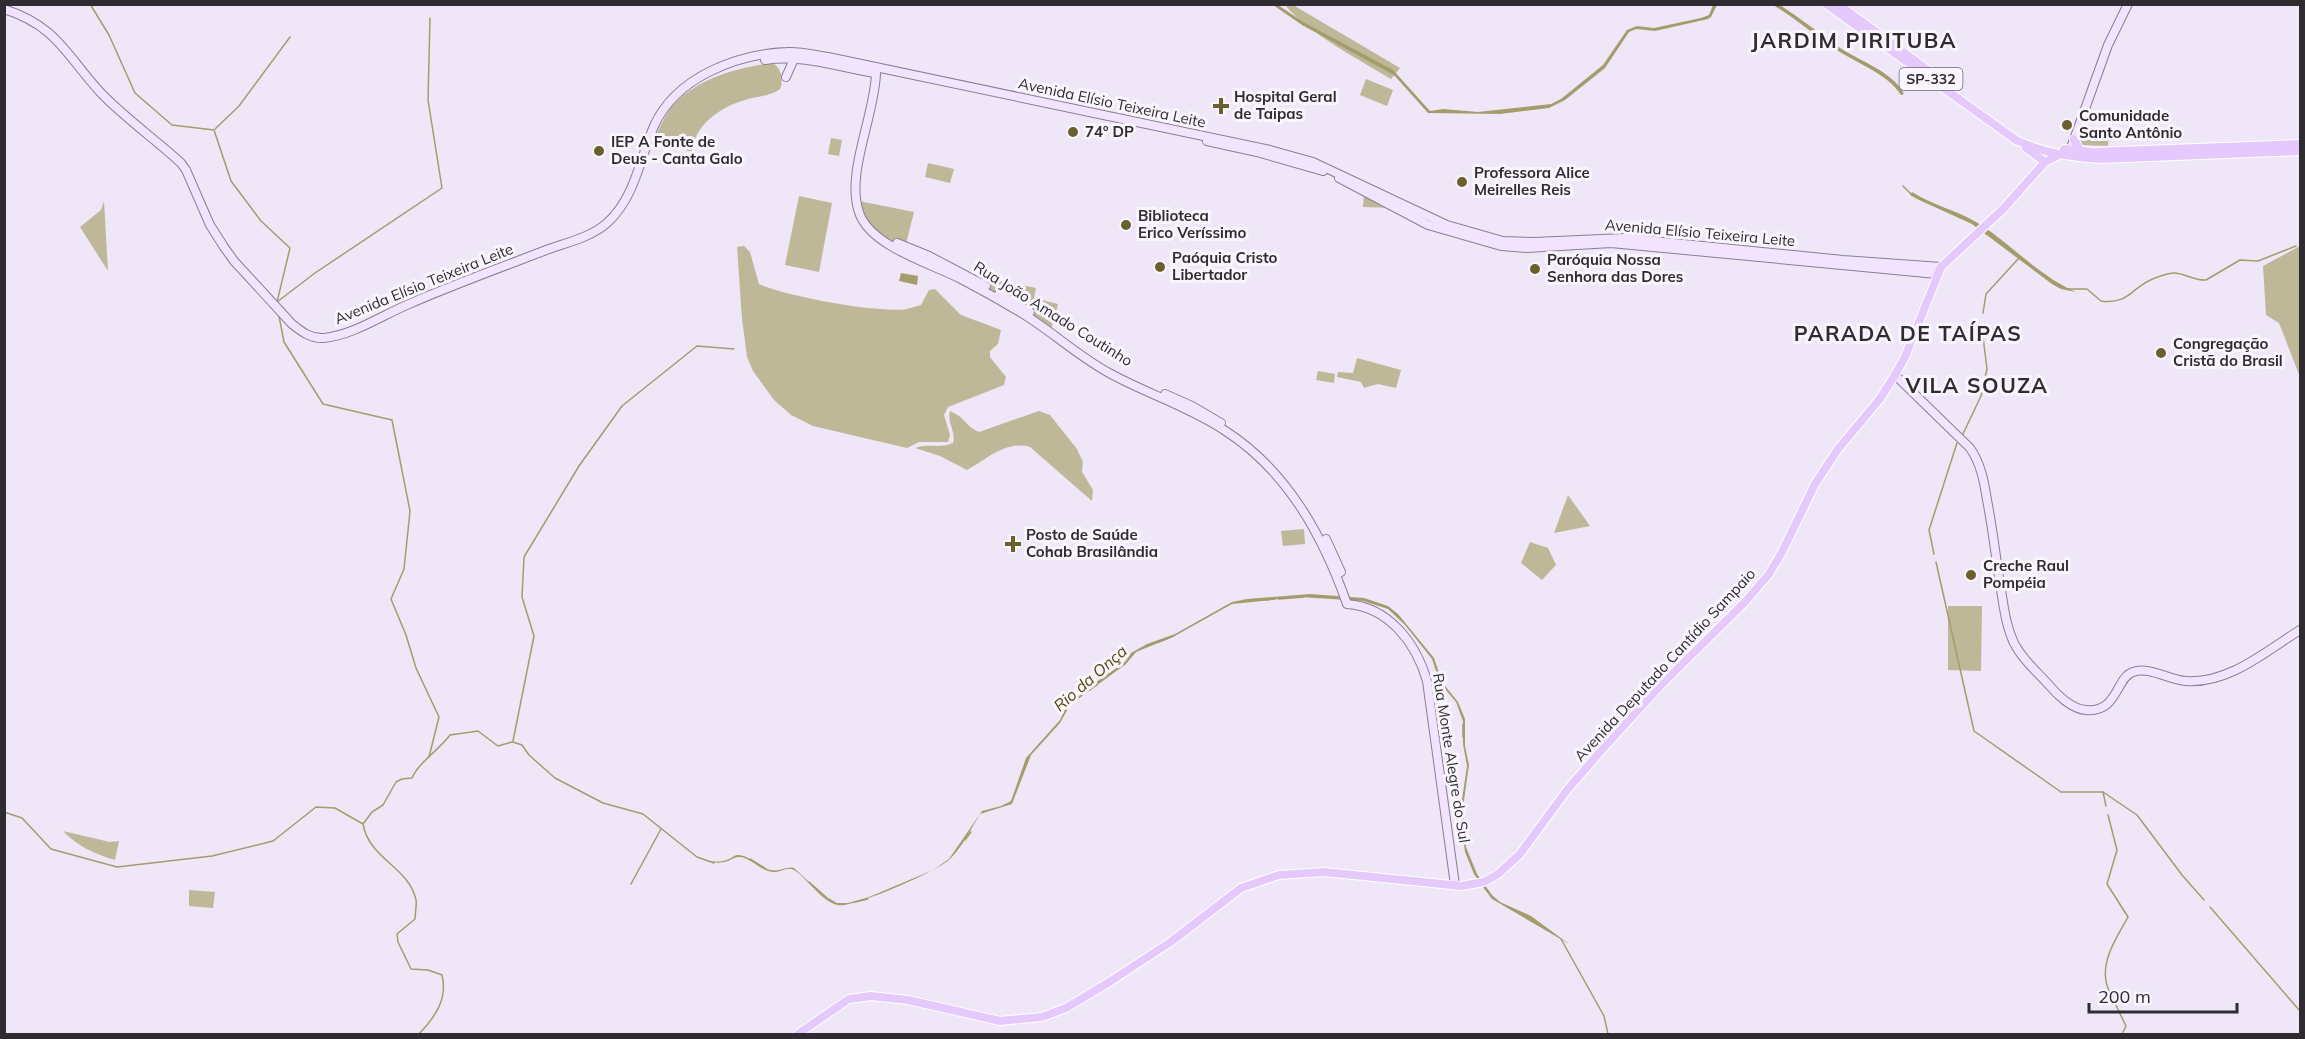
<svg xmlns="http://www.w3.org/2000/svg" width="2305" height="1039" viewBox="0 0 2305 1039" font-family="Mulish,sans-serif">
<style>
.green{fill:#bfb898}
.water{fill:#a59c6c}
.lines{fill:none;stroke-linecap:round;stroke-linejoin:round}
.stream{stroke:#a59c6c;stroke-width:1.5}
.secondary-casing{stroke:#888091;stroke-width:10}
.primary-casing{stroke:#fff;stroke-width:10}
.secondary{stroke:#f2e4fe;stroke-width:8}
.primary{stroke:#e5c9fd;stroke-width:8}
.poi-dot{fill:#6a602d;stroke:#f9f5fd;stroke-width:2}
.labels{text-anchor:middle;stroke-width:6;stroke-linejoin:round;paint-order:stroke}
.shield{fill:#f9f5fd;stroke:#6b686e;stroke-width:1.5}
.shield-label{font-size:14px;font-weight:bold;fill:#2e2b31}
.poi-label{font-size:15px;font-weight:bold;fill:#2e2b31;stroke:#f9f5fd;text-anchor:start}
.street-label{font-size:15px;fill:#2e2b31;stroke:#f9f5fd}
.water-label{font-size:16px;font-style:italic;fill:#514609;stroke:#f9f5fd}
.district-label{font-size:21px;font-weight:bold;letter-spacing:1.5px;fill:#2e2b31;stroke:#f9f5fd}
</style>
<rect width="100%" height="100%" fill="#efe6f8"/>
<g class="green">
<path d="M1285,5H1293L1400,68L1391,79C1358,59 1310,34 1285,5Z"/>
<path d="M773,63C781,68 784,80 780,89C771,96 759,96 748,99C722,106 694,124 692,152L653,141C659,130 664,117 671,108C694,79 738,67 773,63Z"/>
<polygon points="1366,79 1393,90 1387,106 1360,95"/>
<polygon points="2084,127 2109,137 2108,146 2079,145"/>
<polygon points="831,138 842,140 839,156 828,154"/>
<polygon points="928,163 954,169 950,183 925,177"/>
<polygon points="1364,192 1394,208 1363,207"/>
<polygon points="799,196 832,203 819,272 785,265"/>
<polygon points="104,201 108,271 80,227 101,210"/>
<path d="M859,201L914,212L905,248C880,236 866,229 859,201Z"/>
<path d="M744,246L750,252L759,284C783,296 881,314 907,309C912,308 916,306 921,305L929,290L935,289L961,315L1001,330L998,344L990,351V357L1006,377L1004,385L948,407L944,415L950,435L948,442H919L907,448L813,426L791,415L774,400L753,371L747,357L742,319L737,247Z"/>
<polygon points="2300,246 2300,377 2279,323 2266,315 2263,266"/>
<polygon points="966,274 1036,288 1034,298 1058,304 1051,330"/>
<polygon points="1357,358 1401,370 1396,388 1378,384 1364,388 1361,382 1337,377 1338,372 1353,373"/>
<polygon points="1318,371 1335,374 1334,383 1316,380"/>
<path d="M950,411C965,417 965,426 979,432L1039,411L1050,415L1077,449L1083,462L1082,472L1093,490L1092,501L1030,447C1006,440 987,459 967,470L940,456L915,448C928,443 940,449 953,443C956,431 947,422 950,411Z"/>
<polygon points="1568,495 1590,526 1554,533"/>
<polygon points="1304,529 1305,544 1283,546 1281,531"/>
<polygon points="1530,542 1548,548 1556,565 1542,580 1521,563"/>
<polygon points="1948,606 1982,606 1981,671 1948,670"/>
<path d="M63,831L110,842L119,841L115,860C95,854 77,846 63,831Z"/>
<polygon points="189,890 215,892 213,908 189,906"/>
</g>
<g class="water">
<polygon points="1273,5 1278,5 1305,23 1393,70 1430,111 1443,109 1478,112 1551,104 1561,99 1603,65 1627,30 1637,26 1654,28 1701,18 1709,15 1713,5 1717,5 1711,17 1708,19 1655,31 1636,29 1629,32 1605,68 1565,100 1549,108 1500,114 1428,113 1394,75 1302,25"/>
<path d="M1773,5H1780C1800,18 1818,32 1837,46C1857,60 1894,72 1904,94L1901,95C1887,73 1856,63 1835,49C1814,35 1795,18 1773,5Z"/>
<path d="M1912,192C1932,205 1956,210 1976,222C2011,243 2038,276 2076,292L2061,289L2052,284L1972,224L1917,199L1910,195Z"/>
<polygon points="901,273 918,276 917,285 899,281"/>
<path d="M1310,594L1364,598L1388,606L1398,614L1434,658L1442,682L1458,702L1465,719V746L1469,765L1463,807L1466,847L1477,874L1492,895L1500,902L1531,916L1569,944L1492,899L1474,874L1465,852L1461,821V807L1467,766L1463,744V721L1456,702L1440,683L1432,659L1405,625L1388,609L1363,601L1300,597L1232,604L1173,637L1136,652L1126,664L1070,705L1060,723L1031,755L1012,804L980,814C971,829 963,846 950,859C938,871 852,909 837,905C819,900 801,870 791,869C785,868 779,873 773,872C760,871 752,858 740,857C735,857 732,859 728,861C716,865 708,861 697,857C708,861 717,864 729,859C734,857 732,856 737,855C750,855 759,868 771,870C780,872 786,866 794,868L823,895L837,903H848L869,897L933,870L949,859L982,811L1001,806L1011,801L1026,758L1060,720L1066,707L1092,685L1125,662L1131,653L1147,644L1175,634L1232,602L1247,599Z"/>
</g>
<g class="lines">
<g class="stream">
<polyline points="90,4 109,35 135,93 172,125 214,130 231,181 261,221 290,248 277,302"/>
<polyline points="215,129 239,106 290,37"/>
<polyline points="1903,186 1911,194"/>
<path d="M2068,289H2087L2101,301C2130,305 2132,286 2155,278C2161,276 2168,273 2174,273C2185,273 2194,281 2206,280L2240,260L2258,261L2296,246"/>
<polyline points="277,302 315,273 442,188 428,100 430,18"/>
<polyline points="1983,313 1986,294 2019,258"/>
<polyline points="279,316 284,342 323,404 392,420 410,511 404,569 391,599 406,635 416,668 439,717 429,757"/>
<polyline points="1962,436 1981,396 1987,369 1982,329"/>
<polyline points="1934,554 1929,530 1957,443"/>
<polyline points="1936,562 1974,731 2061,792 2103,792 2137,815 2182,875 2204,900"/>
<polyline points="1279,599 1304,597"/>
<polyline points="1257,600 1262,600"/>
<polyline points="1265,600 1274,599"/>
<polyline points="1159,642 1171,637"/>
<polyline points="1438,675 1440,683 1445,688"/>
<polyline points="1088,691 1097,685"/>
<polyline points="1463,724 1463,737"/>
<polyline points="513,741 534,636 522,597 524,557 579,466 622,406 697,346 734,349"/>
<polyline points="513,742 522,745 529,755 555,778 603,803 643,814 697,857 714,863"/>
<polyline points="2103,792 2106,806"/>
<polyline points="4,812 22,818 51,849 117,867 212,856 273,841 316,807 335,808 363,824"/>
<path d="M2108,815L2117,850L2107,884L2128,917C2116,939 2097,965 2109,991"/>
<polyline points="965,840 971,832"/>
<polyline points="750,859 766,869"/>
<polyline points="809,882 826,897"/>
<polyline points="631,884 661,829"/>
<polyline points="1483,886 1491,896"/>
<polyline points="855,902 868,899"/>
<polyline points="2210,907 2300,1011"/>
<polyline points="1561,939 1604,1016 1608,1034"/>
<polyline points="2113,999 2126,1026 2122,1034"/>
<path d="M419,1034C435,1017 448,999 442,975L428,970L411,969L398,942L397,934L415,919C415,913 417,905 416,900C409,867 369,859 363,824L372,812L383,805L396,782L402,779L412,778C419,762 439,750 450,735L478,731L498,746L512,742"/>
</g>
<g class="secondary-casing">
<g id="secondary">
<path d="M4,9C57,26 66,55 101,93C125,118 155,139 181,163L186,170L210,225L224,247L234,261L292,324C302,332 311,339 324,338C353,335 383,315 409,304C455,284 502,267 549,249C569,242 591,237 607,223C635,198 640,158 654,126C676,77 737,54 787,52C801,51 814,55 828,57L1270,150L1313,162L1447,225L1503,241L1534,242L1624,238L1843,260L1941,267"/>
<path d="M765,60C802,54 838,67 875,73"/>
<path d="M876,73C875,116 844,176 860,215C873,247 932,264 961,279C984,291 1007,304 1028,317C1056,335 1081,358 1111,374C1148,394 1189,407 1224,430C1287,470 1323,536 1347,604C1389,607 1416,643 1427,681L1455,885"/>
<polyline points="786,77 794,59"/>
<polyline points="1207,141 1257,152 1323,171"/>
<polyline points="2072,145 2108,45 2128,4"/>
<polyline points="1339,178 1428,225 1501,246 1527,248 1611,243 1937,274"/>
<polyline points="897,243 929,256 986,286"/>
<polyline points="999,294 1030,312"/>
<path d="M1895,375L1970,448C1981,464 1984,481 1987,500C1993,530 1996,560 2001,590C2004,608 2006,626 2014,643C2022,659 2037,672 2049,685C2057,695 2072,709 2086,710C2118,713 2116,677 2133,672C2148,666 2170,680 2186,681C2229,684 2266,651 2300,630"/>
<polyline points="1165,394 1192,406 1221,423"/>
<polyline points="1326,539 1341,572"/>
</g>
</g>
<g class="primary-casing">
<g id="primary">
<path d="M1826,4L2016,140C2043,153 2071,157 2101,159L2300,151"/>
<polyline points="1838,4 1940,79"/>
<polyline points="2074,139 2081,152"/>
<polyline points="2026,148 2045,162"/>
<polyline points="2064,149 2093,152 2300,144"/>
<polyline points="798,1034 849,999 871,996 908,1000 1000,1021 1042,1017 1066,1008 1111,981 1172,941 1241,888 1279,875 1324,872 1461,886 1484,882 1498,874 1520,854 1567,790 1600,752 1659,687 1745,602 1769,574 1782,552 1815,484 1838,449 1879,400 1895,375 1905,357 1941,267 2004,208 2045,162 2069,150"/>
</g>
</g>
<use href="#secondary" class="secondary"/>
<use href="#primary" class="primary"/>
</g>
<g class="poi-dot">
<path d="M1218 97h6v6h6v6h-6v6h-6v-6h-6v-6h6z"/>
<circle cx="2067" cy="125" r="6"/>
<circle cx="1073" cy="132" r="6"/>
<circle cx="599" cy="151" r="6"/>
<circle cx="1462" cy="182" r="6"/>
<circle cx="1126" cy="225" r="6"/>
<circle cx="1160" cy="267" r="6"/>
<circle cx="1535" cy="269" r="6"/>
<circle cx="2161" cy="353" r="6"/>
<path d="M1010 535h6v6h6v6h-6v6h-6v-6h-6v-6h6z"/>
<circle cx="1971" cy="575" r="6"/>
</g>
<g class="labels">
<rect class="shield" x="1899.5" y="68" width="63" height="22" rx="4.5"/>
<g class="shield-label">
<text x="1931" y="84">SP-332</text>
</g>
<g class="poi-label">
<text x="1234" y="102">Hospital Geral<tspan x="1234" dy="17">de Taipas</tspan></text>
<text x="2079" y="121">Comunidade<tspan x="2079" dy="17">Santo Antônio</tspan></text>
<text x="1085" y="137">74º DP</text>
<text x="611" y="147">IEP A Fonte de<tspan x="611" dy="17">Deus - Canta Galo</tspan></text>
<text x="1474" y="178">Professora Alice<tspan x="1474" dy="17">Meirelles Reis</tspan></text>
<text x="1138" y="221">Biblioteca<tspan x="1138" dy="17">Erico Veríssimo</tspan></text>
<text x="1172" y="263">Paóquia Cristo<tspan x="1172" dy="17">Libertador</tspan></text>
<text x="1547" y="265">Paróquia Nossa<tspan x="1547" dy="17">Senhora das Dores</tspan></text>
<text x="2173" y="349">Congregação<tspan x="2173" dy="17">Cristã do Brasil</tspan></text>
<text x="1026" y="540">Posto de Saúde<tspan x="1026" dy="17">Cohab Brasilândia</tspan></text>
<text x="1983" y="571">Creche Raul<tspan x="1983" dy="17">Pompéia</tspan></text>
</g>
<g class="street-label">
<text transform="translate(1112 103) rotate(12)" y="5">Avenida Elísio Teixeira Leite</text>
<text transform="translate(1700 233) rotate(5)" y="5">Avenida Elísio Teixeira Leite</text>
<text transform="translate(424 284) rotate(-22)" y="5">Avenida Elísio Teixeira Leite</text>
<text transform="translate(1053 314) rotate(32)" y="5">Rua João Amado Coutinho</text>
<text transform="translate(1665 665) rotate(-47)" y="5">Avenida Deputado Cantídio Sampaio</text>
<text transform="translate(1451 758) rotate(81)" y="5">Rua Monte Alegre do Sul</text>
</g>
<g class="water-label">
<text transform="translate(1090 678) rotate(-41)" y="6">Rio da Onça</text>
</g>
<g class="district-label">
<text x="1854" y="48">JARDIM PIRITUBA</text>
<text x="1908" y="341">PARADA DE TAÍPAS</text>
<text x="1977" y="393">VILA SOUZA</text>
</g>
</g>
<rect width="2305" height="1039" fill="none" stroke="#2e2b31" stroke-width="12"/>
<path d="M2089 1003v9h148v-9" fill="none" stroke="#2e2b31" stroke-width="3"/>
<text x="2098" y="1003" font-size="18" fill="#2e2b31" stroke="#f9f5fd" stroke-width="4.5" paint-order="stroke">200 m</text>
</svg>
